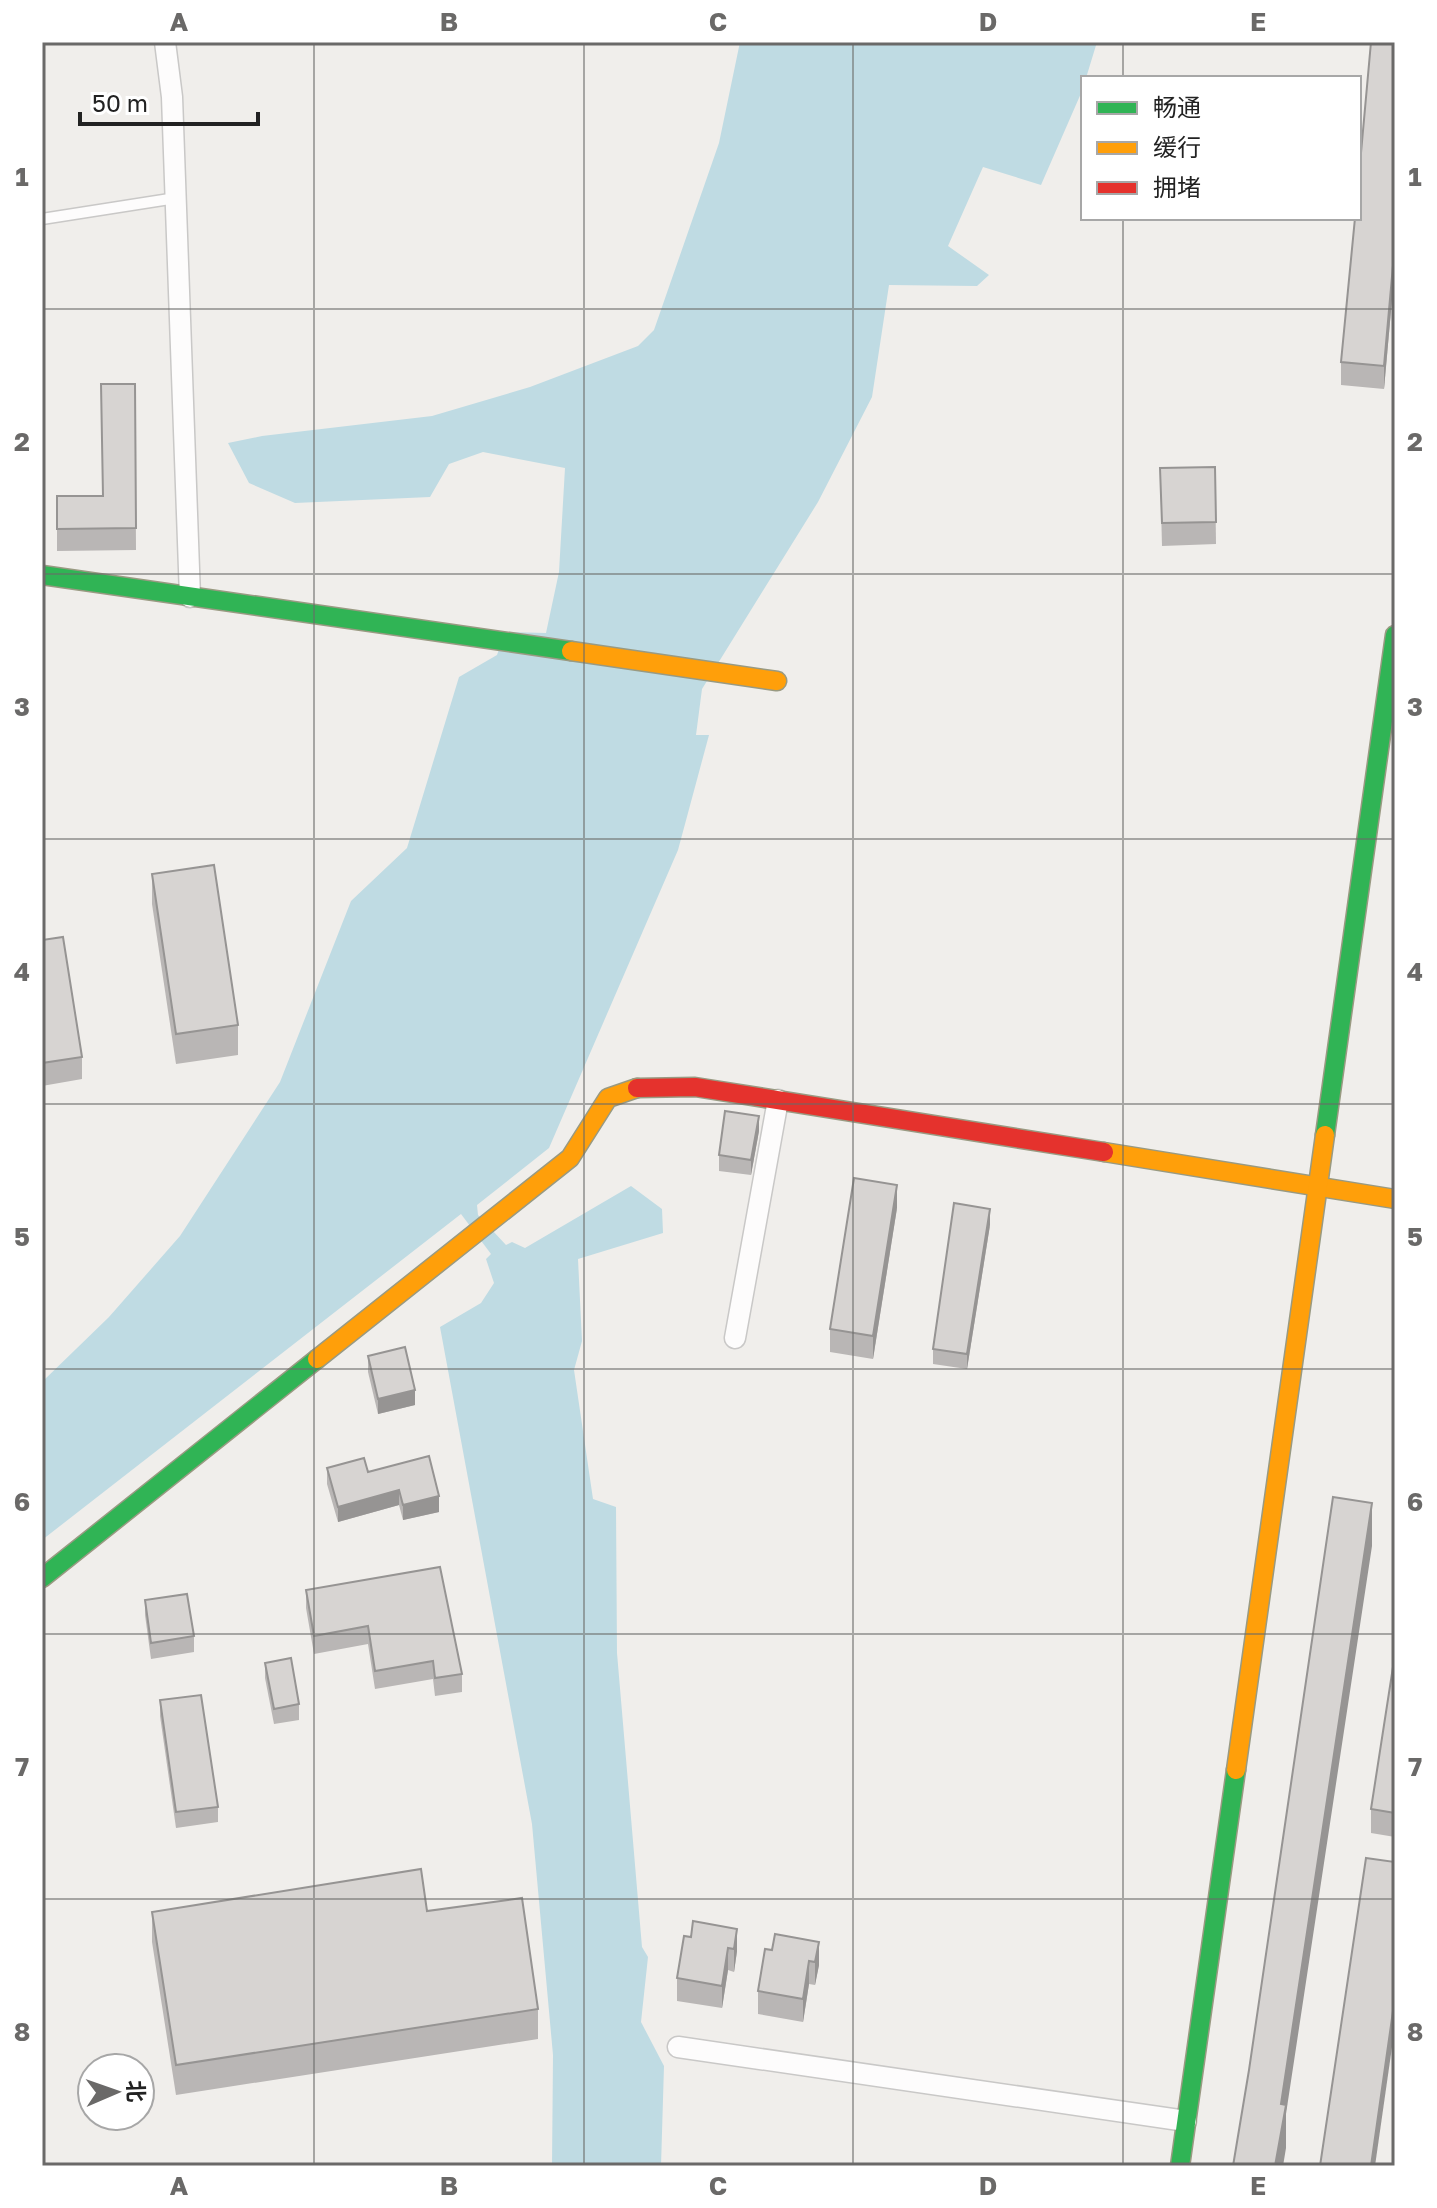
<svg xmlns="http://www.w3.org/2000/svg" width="1437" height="2208" viewBox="0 0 1437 2208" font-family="'Golos Text','Noto Sans SC',sans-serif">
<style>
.water{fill:#bfdbe3}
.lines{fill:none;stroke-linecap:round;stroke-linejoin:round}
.lane-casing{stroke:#c9c8c7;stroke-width:13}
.street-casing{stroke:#c9c8c7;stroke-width:23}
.fast-casing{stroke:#999a82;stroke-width:21}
.slow-casing{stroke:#999a82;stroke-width:21}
.jam-casing{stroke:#999a82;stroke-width:21}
.lane{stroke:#fdfcfc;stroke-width:10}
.street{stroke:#fdfcfc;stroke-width:20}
.fast{stroke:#30b455;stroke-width:18}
.slow{stroke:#ff9f0a;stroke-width:18}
.jam{stroke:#e5322d;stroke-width:18}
.wall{fill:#b9b6b5}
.shaded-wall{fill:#969493}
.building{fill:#d7d4d2;stroke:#969493;stroke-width:2}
.grid{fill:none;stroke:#6a6968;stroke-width:2;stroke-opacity:0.55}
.neatline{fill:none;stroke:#6a6968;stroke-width:3}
.grid-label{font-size:26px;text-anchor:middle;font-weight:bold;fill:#6a6968}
</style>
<rect width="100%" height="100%" fill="#f0eeeb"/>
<polygon class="water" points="740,42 1097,42 1086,78 1083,78 1082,91 1041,185 983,167 948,246 989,275 977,286 889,285 872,397 818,502 702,689 696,735 709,735 678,850 549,1148 477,1205 478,1215 506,1245 512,1242 525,1248 631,1186 662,1209 663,1233 578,1259 582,1341 574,1370 593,1499 616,1507 617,1653 642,1947 648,1957 641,2022 664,2066 661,2166 552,2166 553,2055 532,1824 440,1327 481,1303 494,1283 486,1259 491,1254 461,1214 42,1540 42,1382 109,1317 180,1236 280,1082 351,901 407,848 459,677 497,655 505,632 546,633 559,572 565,468 483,452 449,464 430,497 295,503 249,483 228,443 262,436 432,416 530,387 638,346 654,330 719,143"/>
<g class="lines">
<g class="lane-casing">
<polyline id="lane" points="42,219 176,198"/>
</g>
<g class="street-casing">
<g id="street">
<polyline points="165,42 172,97 190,597"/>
<polyline points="735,1338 778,1100"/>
<polyline points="678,2047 1186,2121"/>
</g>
</g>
<g class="fast-casing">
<g id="fast">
<polyline points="42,575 571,651"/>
<polyline points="1325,1135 1395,635"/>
<polyline points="42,1578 317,1359"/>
<polyline points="1180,2166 1236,1770"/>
</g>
</g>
<g class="slow-casing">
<g id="slow">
<polyline points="571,651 777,681"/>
<polyline points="1104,1152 1395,1199"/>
<polyline points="317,1359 570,1158 608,1098 637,1088"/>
<polyline points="1236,1770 1325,1135"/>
</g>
</g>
<g class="jam-casing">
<polyline id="jam" points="637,1088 695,1087 1104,1152"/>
</g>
<use href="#lane" class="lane"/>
<use href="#street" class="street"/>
<use href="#fast" class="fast"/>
<use href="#slow" class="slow"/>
<use href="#jam" class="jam"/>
</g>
<g class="wall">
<polygon points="1395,42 1395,266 1384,389 1341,385 1341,362"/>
<polygon points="135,384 136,550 57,551 57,496 102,496"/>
<polygon points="1215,467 1216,544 1162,546 1160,468"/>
<polygon points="152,874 238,1025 238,1055 176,1064 152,904"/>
<polygon points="42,940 82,1057 82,1079 42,1086"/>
<polygon points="759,1131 751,1175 719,1171 719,1155"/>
<polygon points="897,1208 873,1359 830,1352 830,1329"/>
<polygon points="990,1225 967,1369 933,1364 933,1349"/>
<polygon points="368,1356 415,1405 378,1414 368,1372"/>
<polygon points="327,1468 368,1472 439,1512 403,1520 399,1505 338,1522 327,1484"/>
<polygon points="306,1590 462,1674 462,1692 435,1696 433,1679 375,1689 368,1644 314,1654 306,1608"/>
<polygon points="145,1600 194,1636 194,1652 151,1659 145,1615"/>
<polygon points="1395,1654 1395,1837 1371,1833 1371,1809"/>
<polygon points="265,1663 299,1704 299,1720 274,1724 265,1678"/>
<polygon points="160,1700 218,1807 218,1822 176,1828 160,1716"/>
<polygon points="427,1911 538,2009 538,2039 176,2095 152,1942 152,1912"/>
<polygon points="693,1921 737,1951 734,1972 728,1970 722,2008 677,2001 677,1978 691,1937"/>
<polygon points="775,1934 819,1965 815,1985 809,1984 803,2022 758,2014 758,1991 772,1950"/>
</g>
<g class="shaded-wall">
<polygon points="1395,243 1395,266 1384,389 1384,366"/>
<polygon points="759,1116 759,1131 751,1175 751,1160"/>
<polygon points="897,1185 897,1208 873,1359 873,1336"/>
<polygon points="990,1209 990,1225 967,1369 967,1354"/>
<polygon points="415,1390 415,1405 378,1414 378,1399"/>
<polygon points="399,1490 399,1505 338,1522 338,1507"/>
<polygon points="439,1496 439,1512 403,1520 403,1505"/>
<polygon points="1372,1503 1372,1546 1286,2114 1286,2148 1283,2166 1275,2166 1281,2104"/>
<polygon points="737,1929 737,1951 734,1972 734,1949"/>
<polygon points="819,1942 819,1965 815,1985 815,1962"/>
<polygon points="728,1948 728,1970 722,2008 722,1986"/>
<polygon points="809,1961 809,1984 803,2022 803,1999"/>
<polygon points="1395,1997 1395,2026 1375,2166 1371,2166"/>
</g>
<g class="building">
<polygon points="1371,42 1395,42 1395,243 1384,366 1341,362 1355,218 1359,218 1359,175"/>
<polygon points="101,384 135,384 136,528 57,529 57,496 103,496"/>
<polygon points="1215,467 1216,522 1162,523 1160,468"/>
<polygon points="214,865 238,1025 176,1034 152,874"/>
<polygon points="63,937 82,1057 42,1063 42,940"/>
<polygon points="725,1111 759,1116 751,1160 719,1155"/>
<polygon points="854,1178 897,1185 873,1336 830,1329"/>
<polygon points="954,1203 990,1209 967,1354 933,1349"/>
<polygon points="405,1347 415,1390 378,1399 368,1356"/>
<polygon points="429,1456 439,1496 403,1505 399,1490 338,1507 327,1468 364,1458 368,1472"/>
<polygon points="1333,1497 1372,1503 1281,2104 1286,2105 1275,2166 1233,2166 1249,2070"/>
<polygon points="440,1567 462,1674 435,1678 433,1661 375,1671 368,1626 314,1636 306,1590"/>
<polygon points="187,1594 194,1636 151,1643 145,1600"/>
<polygon points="1395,1654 1395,1813 1371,1809"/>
<polygon points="291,1658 299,1704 274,1709 265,1663"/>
<polygon points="201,1695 218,1807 176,1812 160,1700"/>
<polygon points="1366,1858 1395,1862 1395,1997 1371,2166 1320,2166"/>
<polygon points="421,1869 427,1911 522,1898 538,2009 176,2065 152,1912"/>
<polygon points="693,1921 737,1929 734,1949 728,1948 722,1986 677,1978 684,1936 691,1937"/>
<polygon points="775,1934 819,1942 815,1962 809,1961 803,1999 758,1991 765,1949 772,1950"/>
</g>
<path class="grid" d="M314,42V2166M584,42V2166M853,42V2166M1123,42V78M1123,218V2166M42,309H1395M42,574H1395M42,839H1395M42,1104H1395M42,1369H1395M42,1634H1395M42,1899H1395"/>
<rect width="1437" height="2208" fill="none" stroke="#ffffff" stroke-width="88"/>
<rect x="1081" y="76" width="280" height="144" fill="#ffffff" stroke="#a7a7a7" stroke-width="2"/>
<rect x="1097" y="102" width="40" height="12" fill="#30b455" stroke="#a7a7a7" stroke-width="2"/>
<text x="1153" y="116" font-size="24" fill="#222222">畅通</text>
<rect x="1097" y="142" width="40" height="12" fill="#ff9f0a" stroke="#a7a7a7" stroke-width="2"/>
<text x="1153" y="156" font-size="24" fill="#222222">缓行</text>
<rect x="1097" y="182" width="40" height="12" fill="#e5322d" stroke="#a7a7a7" stroke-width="2"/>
<text x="1153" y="196" font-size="24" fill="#222222">拥堵</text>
<g transform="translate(116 2092) rotate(88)"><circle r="38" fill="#ffffff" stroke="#a7a7a7" stroke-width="2"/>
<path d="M0-6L14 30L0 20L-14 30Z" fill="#6a6968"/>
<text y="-12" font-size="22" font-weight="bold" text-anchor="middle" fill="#222222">北</text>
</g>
<path d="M80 112v12h178v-12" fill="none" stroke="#222222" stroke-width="4"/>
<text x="92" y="112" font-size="24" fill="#222222" stroke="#ffffff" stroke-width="6" paint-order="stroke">50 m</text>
<rect x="44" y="44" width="1349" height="2120" class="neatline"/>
<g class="grid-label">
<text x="179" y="31">A</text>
<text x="449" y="31">B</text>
<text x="718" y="31">C</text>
<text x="988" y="31">D</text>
<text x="1258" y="31">E</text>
<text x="22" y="186">1</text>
<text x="1415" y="186">1</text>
<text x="22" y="451">2</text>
<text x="1415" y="451">2</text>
<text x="22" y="716">3</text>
<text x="1415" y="716">3</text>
<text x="22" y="981">4</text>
<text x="1415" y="981">4</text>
<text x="22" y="1246">5</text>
<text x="1415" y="1246">5</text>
<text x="22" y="1511">6</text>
<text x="1415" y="1511">6</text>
<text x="22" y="1776">7</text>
<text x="1415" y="1776">7</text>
<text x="22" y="2041">8</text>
<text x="1415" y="2041">8</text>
<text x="179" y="2195">A</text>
<text x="449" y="2195">B</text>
<text x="718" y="2195">C</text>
<text x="988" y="2195">D</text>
<text x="1258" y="2195">E</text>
</g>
</svg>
